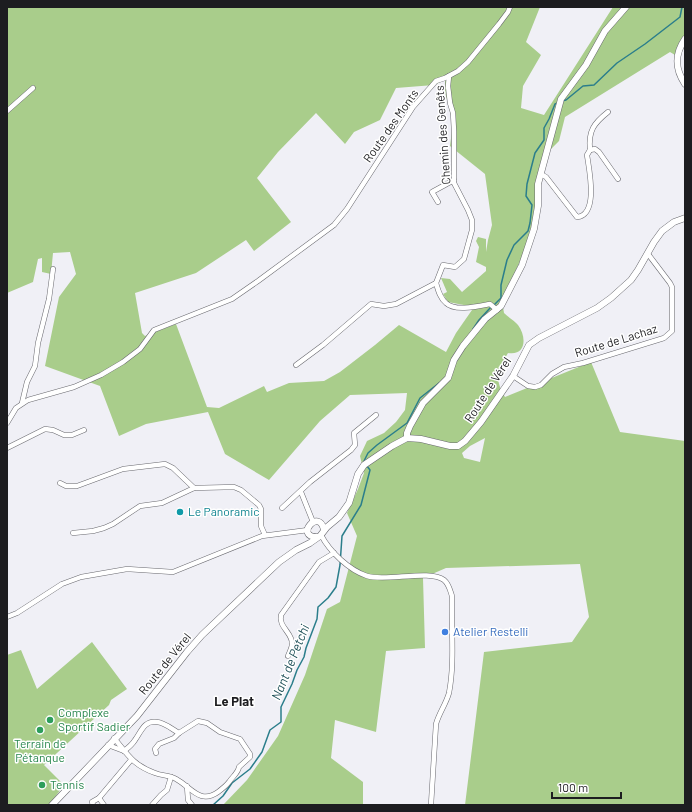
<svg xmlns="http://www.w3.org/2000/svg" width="692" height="812" viewBox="0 0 692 812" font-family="Barlow,sans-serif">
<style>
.green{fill:#a9cd8b;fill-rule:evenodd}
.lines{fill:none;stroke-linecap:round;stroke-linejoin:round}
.stream{stroke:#2b7e8b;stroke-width:1.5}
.street-casing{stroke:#69696f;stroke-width:5.5}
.secondary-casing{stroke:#69696f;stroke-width:7}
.street{stroke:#fff;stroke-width:4.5}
.secondary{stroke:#fff;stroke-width:6}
.culture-dot{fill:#0f9aa8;stroke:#fff;stroke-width:1.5}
.shop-dot{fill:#3f7fe0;stroke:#fff;stroke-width:1.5}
.leisure-dot{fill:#2e9e5b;stroke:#fff;stroke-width:1.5}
.labels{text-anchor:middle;stroke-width:3;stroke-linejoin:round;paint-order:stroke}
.street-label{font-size:12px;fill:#1d1d20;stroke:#fff}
.culture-label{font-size:12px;fill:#0d838f;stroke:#fff;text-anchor:start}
.shop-label{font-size:12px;fill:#366cbe;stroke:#fff;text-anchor:start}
.leisure-label{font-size:12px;fill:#27864d;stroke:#fff;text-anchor:start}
.water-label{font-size:13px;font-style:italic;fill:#1f5058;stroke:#fff}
.neighbourhood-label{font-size:13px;font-weight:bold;fill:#1d1d20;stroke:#fff}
</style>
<rect width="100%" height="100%" fill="#f0f0f6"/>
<g class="green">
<path d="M7,7H540L526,42L541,55L523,86L521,108L544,115L613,7H685V40L675,55L670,52L565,117L559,141L545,155L534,221L521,259L502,301L504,313C508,317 515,321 518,325C527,337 526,356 508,353C497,371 494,378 505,397L591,362L620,432L685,441V805H465L484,652L572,642L589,617L580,564L446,568L423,578L425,648L386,651L376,732L335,720L331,758L363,782V805H223L247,780L278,736L305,675L327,609L340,602L357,536L347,513L358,489L364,473L360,456L367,441L384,433L396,422L405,410L407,393L350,395L320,421L269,480L225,454L208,412L146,424L119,436L100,386L45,366L59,297L76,274L70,252L53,253L51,274L42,272V258L38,259L33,282L7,293ZM445,80V92L453,123L450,146L485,174L492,225L488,240L486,252V239L478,237L476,241L479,247L476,262L486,267V271L462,292L450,279L441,278L447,292L443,294L448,302L469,306L472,310L456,333L446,352L399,325L375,345L340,372L324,381L289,383L267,392L264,386L219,408L207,407L176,324L145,336L142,333L135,293L196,273L246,240L254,251L291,222L257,178L278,152L316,113L345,144L354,132L380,120L396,88L434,85ZM485,438L480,462L464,458L462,453L470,446Z"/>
<polygon points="92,642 127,689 111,700 109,705 44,765 64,785 49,805 7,805 7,655 21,650 37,689"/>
</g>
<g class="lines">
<g class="stream">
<polyline points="562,101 566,100 583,86 594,85 617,63 645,44 680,17 682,7"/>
<polyline points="494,305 501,298 501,285 507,260 514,245 528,231 530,223 532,205 526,196 527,184 535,153 544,140 544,128 549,119 555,104 558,103"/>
<polyline points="473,329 479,320 491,307"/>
<polyline points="364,461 368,453 377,445 407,423 420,398 439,383"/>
<polyline points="213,805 223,796 232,783 250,769 262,752 270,730 281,722 281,707 292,684 297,670 304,657 306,648 317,619 318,607 328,598 336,587 340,565 342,536 361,505 370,470 367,466"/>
</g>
<g class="street-casing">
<g id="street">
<path d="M449,76L448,86L450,103L453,113L454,131V183L468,210L472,220V230L464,259L455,267L443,265L436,283C438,290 440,298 446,303C455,312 479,306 490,304L497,310"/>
<polyline points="7,111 33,88"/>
<path d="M590,150C588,131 594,123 608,112"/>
<path d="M541,174L546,177L577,217C599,215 589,169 587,155L590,150L595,149L599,152L618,179"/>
<polyline points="438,202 432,192 454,180"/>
<polyline points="296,365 323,345 371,304 384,306 396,304 436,283"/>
<polyline points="513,376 528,386 535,387 541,385 552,374 564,367 583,363 664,338 672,331 672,287 670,283 648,254"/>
<polyline points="22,403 27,382 35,366 38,343 49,299 53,269"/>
<polyline points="7,423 16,408 28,400 74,387 101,375 123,362 140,349 154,330 232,299 258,281 334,225 347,209 413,107 436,81 445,78 458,71 468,62 499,24 508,12 510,7"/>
<polyline points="7,448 45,429 53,430 64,435 72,435 84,430"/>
<polyline points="60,483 66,486 77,486 123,469 165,464 173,468 194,488 234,487 241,490 259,505 261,509 261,526 265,535"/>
<polyline points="301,492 313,522"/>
<polyline points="282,508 310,482 351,450 355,445 354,433 376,415"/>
<polyline points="73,533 93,531 104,528 113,524 140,506 162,503 194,488"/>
<path d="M321,535C330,552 349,570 367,576C386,582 430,569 444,580C449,584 450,590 452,596C451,628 455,662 449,693C446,704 439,713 436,724L431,805"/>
<polyline points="7,617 17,613 62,584 81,577 127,569 173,572 262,536 308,530"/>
<path d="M288,656C289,653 292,648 292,644C293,633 278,627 281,615L319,562L334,553"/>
<path d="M114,738C128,755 133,765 155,773C162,776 170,775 176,779C191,787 200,805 218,792C222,789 226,786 229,782C233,776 238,773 239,767L250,757V754L240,739L220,732L207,723L198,721L179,733L174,738L159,744L155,749L156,753"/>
<polyline points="108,745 124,751"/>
<path d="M124,751C128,748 132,745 135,740C141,732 144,720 157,722C164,722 173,730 179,733"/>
<polyline points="187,786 188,800 192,805"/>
<polyline points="99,798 104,805"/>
<polyline points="93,805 92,802 99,798 131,760"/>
<polyline points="152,805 161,795 167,790 171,777"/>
</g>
</g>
<g class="secondary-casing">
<g id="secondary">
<path d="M685,39C674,55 675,69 685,84"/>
<polyline points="407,438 407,433 410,426 423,403 448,378 454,360 463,346 485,319 501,306 522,265 534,229 538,206 538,184 561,99 586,65 605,31 626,7"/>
<path d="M317,537C294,537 319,507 324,530"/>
<polyline points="52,805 137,716 187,652 202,635 279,562 296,550 310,543 320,536 327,527 339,517 349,503 358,474 364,465 392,446 407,438 421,439 450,446 458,446 465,441 481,422 513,376 529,345 539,338 597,308 611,298 631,280 638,270 654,242 662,231 674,222 685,218"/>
</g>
</g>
<use href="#street" class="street"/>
<use href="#secondary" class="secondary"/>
</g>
<circle class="culture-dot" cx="180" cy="512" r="4"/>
<circle class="shop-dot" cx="445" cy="632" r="4"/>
<g class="leisure-dot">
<circle cx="50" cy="720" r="4"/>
<circle cx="40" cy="730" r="4"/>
<circle cx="42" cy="785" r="4"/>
</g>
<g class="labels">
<g class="street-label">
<text transform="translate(391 126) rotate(-55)" y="4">Route des Monts</text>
<text transform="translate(443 135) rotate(-94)" y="4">Chemin des Genêts</text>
<text transform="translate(616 341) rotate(-17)" y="4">Route de Lachaz</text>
<text transform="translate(488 390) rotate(-57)" y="4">Route de Vérel</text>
<text transform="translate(165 664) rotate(-51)" y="4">Route de Vérel</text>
</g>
<g class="culture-label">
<text x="188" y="516">Le Panoramic</text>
</g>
<g class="shop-label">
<text x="453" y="636">Atelier Restelli</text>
</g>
<g class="leisure-label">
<text x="58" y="717">Complexe<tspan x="58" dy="14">Sportif Sadier</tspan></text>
<text x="40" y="748" text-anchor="middle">Terrain de<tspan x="40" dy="14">Pétanque</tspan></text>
<text x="50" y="789">Tennis</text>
</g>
<g class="water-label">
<text transform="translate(290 662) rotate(-68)" y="5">Nant de Petchi</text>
</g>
<g class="neighbourhood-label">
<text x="234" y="706">Le Plat</text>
</g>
</g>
<rect width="692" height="812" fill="none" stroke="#1d1d20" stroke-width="16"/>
<path d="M552 792v6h69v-6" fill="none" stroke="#1d1d20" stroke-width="2"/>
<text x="558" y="792" font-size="12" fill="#1d1d20" stroke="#ffffff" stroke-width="3" paint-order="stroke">100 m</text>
</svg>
